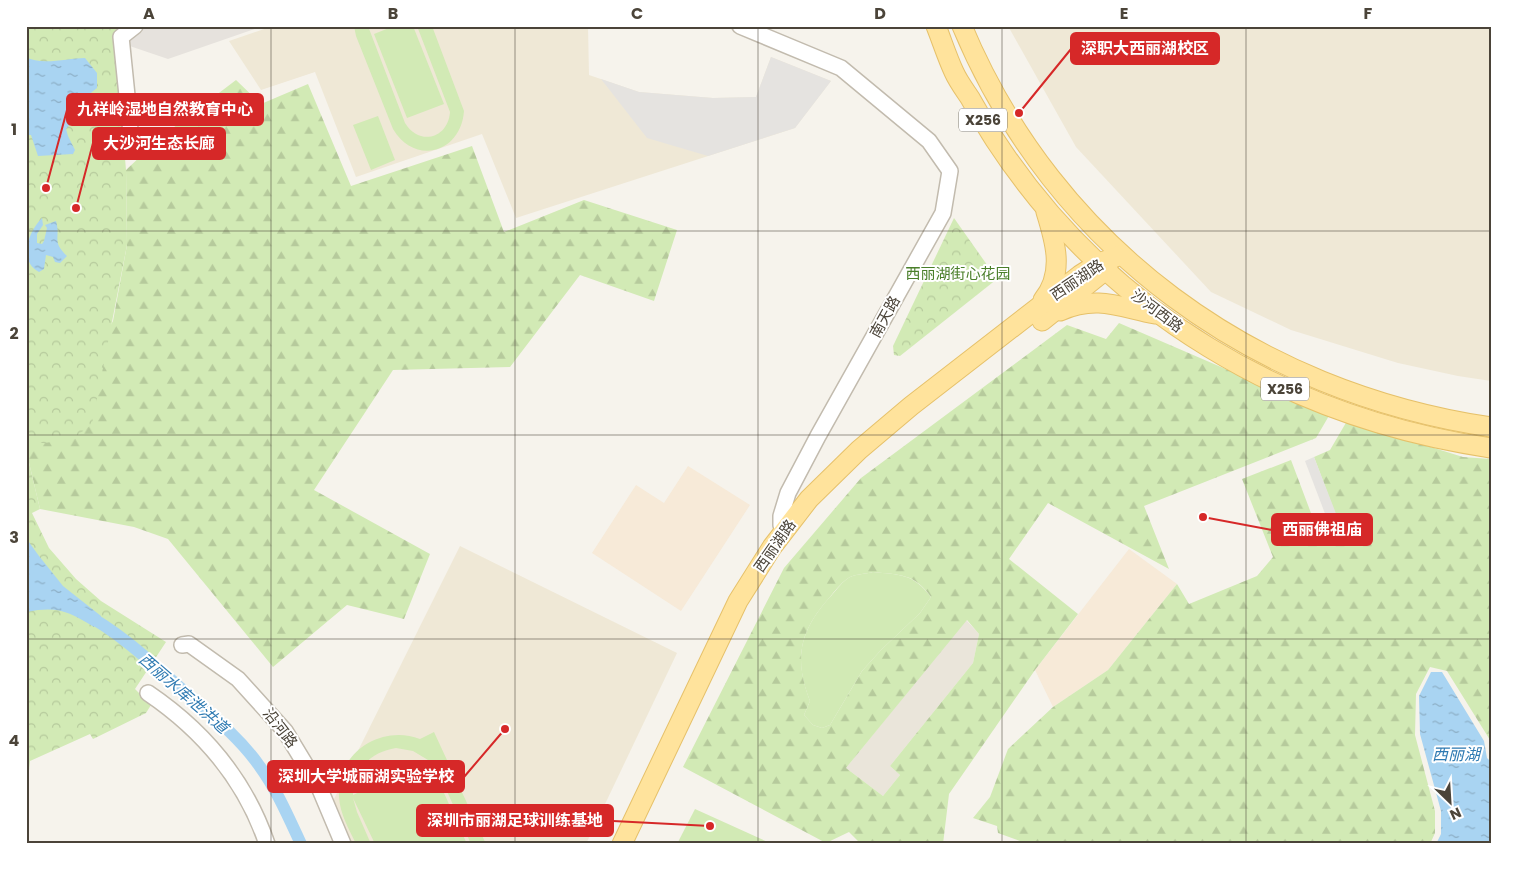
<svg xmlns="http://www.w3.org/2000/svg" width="1517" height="870" viewBox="0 0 1517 870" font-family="Poppins,'Noto Sans SC',sans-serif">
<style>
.residential{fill:#eae5da}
.commercial{fill:#f7ead8}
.industrial{fill:#e6e2dd}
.education{fill:#efe8d6}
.grass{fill:#d2eab5;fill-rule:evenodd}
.forest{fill:url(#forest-firs);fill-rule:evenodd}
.park{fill:url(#park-crowns)}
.parking{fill:#e5e3e0}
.water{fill:url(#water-ripples)}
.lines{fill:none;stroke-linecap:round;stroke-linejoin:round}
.canal{stroke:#a9d4f2;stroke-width:12}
.minor-casing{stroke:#c2bbae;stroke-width:18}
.major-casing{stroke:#e6c16a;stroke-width:21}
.minor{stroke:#fff;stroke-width:15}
.major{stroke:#ffe39c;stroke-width:19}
.grid{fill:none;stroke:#4b4439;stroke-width:1;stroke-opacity:0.55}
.labels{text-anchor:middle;stroke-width:4;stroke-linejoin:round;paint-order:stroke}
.shield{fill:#fff;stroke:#817c74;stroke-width:1}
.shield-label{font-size:14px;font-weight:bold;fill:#4b4439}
.park-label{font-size:15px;fill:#4a7f2a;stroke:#fff}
.street-label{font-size:15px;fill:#4b4439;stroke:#fff}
.water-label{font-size:16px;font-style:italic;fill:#2e7ab2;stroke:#fff}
.leader{fill:none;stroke:#d62828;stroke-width:2}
.callout-dot{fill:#d62828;stroke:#fff;stroke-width:2}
.callout{fill:#d62828;stroke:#d62828;stroke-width:2}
.callout-label{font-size:16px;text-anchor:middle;font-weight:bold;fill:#fff}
.neatline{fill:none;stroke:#4b4439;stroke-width:2}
.grid-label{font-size:16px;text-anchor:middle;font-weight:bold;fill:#4b4439}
</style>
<defs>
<pattern id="forest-firs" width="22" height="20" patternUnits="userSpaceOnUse" patternTransform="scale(1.25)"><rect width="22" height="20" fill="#d2eab5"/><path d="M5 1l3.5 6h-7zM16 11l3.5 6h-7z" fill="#b6ca9c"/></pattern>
<pattern id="park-crowns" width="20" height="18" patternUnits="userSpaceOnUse" patternTransform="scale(1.25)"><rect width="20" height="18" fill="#d2eab5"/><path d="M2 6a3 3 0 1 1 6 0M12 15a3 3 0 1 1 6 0" fill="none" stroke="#b6ca9c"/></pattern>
<pattern id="water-ripples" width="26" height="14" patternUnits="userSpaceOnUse" patternTransform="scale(1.25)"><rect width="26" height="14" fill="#a9d4f2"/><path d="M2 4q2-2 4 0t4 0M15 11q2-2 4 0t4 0" fill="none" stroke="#8caec5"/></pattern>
</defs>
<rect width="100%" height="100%" fill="#f6f3ec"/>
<polygon class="residential" points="966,620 979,634 973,663 890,766 900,775 883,796 846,768"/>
<g class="commercial">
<polygon points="688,466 750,505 681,611 592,553 636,485 664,503"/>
<polygon points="1129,549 1177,584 1108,670 1053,707 1035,670"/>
</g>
<polygon class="industrial" points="117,26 263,26 168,59 115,41"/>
<g class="education">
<polygon points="273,26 588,26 589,75 639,92 713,98 756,97 771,57 831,81 795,128 516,218 482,134 356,177 315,72 261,90 229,41"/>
<polygon points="1008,26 1491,26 1491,381 1458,376 1398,363 1291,330 1211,292 1076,147"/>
<polygon points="460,546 677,653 586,844 348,844 331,805"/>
</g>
<g class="grass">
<path d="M354,26H368L405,123C419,146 448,139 450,112L417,26H432L464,111C461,153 415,166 393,129L356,36Z"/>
<polygon points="394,26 413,26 444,104 407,118 374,34"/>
<polygon points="378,116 395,160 371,170 353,125"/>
<path d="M873,572C900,575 913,573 931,597L920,613L881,650L862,671L830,725L822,728L813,725L804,715L810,701C794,659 799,632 829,598C835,592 841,583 847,579C853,574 866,574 873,572Z"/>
<path d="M434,732L486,844H471L439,774L430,762L467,844H375L353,798L357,812L371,844H356C349,829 340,814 339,797C336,753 381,724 420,739ZM396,748L413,751L428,760L353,795C353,769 371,752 396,748Z"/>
<polygon points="695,809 772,844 677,844"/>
</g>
<g class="forest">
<polygon points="236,80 261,104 308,84 351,186 472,146 504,232 584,200 677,230 654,301 580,275 510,367 393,370 314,490 430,554 404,619 347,605 273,667 168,539 134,527 40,509 26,450 26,443 45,443 113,321 127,245 126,170 161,137"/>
<path d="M1119,323L1330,414L1316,438L1144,506L1169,569L1048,503L1009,559L1078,614L1035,670L949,794L943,844H861L849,832L826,843L683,767L784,568L861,478L1067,325L1106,339ZM873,572C900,575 914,573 931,597L920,613L881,650L862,671L830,725L822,728L813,725L804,715L810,701C794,659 799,632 829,598C834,592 841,583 847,579C853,574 866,574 873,572ZM967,620L979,634L973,663L890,766L900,775L883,796L846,768Z"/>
<polygon points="1347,421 1463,457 1491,459 1491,746 1490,740 1447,671 1430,667 1416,694 1415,735 1435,811 1435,833 1430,844 1022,844 1020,841 998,833 997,826 973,818 990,797 1008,749 1053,707 1108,670 1177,584 1189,604 1257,576 1273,557 1242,479 1291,460 1320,537 1341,529 1314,457 1330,450"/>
</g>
<g class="park">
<polygon points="26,26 117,26 115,41 126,170 127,245 92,424 74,438 45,443 26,443"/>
<polygon points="954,218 997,279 900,356 894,355 893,346"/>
<polygon points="26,450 40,509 32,513 49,548 76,579 101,601 166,642 135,689 151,705 146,713 93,739 90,734 30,761 26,799"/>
</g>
<g class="parking">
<polygon points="771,57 831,81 795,128 708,156 647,138 601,79 639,92 713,98 756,97"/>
<polygon points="1314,457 1342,529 1332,532 1305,461"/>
</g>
<g class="water">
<path d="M26,57C41,66 68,58 85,58L97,73V88L87,96V110L91,122L71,123L66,129L68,136L75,150L73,154L38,156L31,135H26Z"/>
<path d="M42,218L43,225L37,234V243L42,244L44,241L47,228L45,225L56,221C61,238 51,241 67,256L60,263L55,262L53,257L46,255L44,269L39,272C18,261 28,232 42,218Z"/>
<path d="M26,538L39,556L63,586L101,616L94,627C67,611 58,606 26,612Z"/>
<polygon points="1431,672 1442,672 1484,741 1487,758 1491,762 1491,844 1436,844 1441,834 1441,811 1420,734 1419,696"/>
</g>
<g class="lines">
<path class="canal" d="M83,613C121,633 153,664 185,692C210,714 238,736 258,764C276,788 288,816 301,844"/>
<g class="minor-casing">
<g id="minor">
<polyline points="740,26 841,68 929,141 950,171 943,213 818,436 788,493 781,516 781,525 784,532"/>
<polyline points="130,125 121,37 135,26"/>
<polyline points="182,645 189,644 238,679 285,731 319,787 343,844"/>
<path d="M148,693C204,731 245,779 267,844"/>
</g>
</g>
<g class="major-casing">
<g id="major">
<path d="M936,26C942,41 947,57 954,72C958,81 964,89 970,98C978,112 986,126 995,140C1108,313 1288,418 1491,448"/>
<path d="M962,26C1055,249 1255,392 1491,427"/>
<path d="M1043,300C1065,273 1055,241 1046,212"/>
<path d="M1060,311C1097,295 1119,307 1155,314"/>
<polyline points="1042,321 1108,268"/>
<polyline points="622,844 738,601 772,547 809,499 859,450 911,406 1080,275 1099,263 1121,255"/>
</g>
</g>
<use href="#minor" class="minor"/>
<use href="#major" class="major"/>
</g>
<path class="grid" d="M271,26V844M515,26V844M758,26V844M1002,26V844M1246,26V844M26,231H1491M26,435H1491M26,639H1491"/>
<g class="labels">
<g class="shield">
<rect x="959" y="108.5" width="48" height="23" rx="4"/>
<rect x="1261" y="377.5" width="48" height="23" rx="4"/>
</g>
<g class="shield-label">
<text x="983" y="125">X256</text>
<text x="1285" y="394">X256</text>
</g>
<g class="park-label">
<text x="958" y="279">西丽湖街心花园</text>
</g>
<g class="street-label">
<text transform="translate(1077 280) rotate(-34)" y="5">西丽湖路</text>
<text transform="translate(1157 311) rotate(37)" y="5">沙河西路</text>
<text transform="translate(885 317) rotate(-61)" y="5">南天路</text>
<text transform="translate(775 546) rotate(-55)" y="5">西丽湖路</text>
<text transform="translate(280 728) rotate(52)" y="5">沿河路</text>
</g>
<g class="water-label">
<text transform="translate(184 693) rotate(41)" y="6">西丽水库泄洪道</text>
<text x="1456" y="760">西丽湖</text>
</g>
</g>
<path class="leader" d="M1019 113L1071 49M46 188L67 110M76 208L93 143M1203 517L1272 530M505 729L464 777M710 826L613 821"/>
<g class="callout-dot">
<circle cx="1019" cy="113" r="5"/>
<circle cx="46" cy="188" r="5"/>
<circle cx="76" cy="208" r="5"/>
<circle cx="1203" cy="517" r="5"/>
<circle cx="505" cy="729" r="5"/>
<circle cx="710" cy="826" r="5"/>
</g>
<g class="callout">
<rect x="1071" y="33" width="148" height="31" rx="5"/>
<rect x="67" y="94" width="196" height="31" rx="5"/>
<rect x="93" y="128" width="132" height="31" rx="5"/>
<rect x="1272" y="514" width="100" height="31" rx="5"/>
<rect x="268" y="761" width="196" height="31" rx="5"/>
<rect x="417" y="805" width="196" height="31" rx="5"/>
</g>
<g class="callout-label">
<text x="1145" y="54">深职大西丽湖校区</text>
<text x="165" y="115">九祥岭湿地自然教育中心</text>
<text x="159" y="149">大沙河生态长廊</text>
<text x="1322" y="535">西丽佛祖庙</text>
<text x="366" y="782">深圳大学城丽湖实验学校</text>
<text x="515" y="826">深圳市丽湖足球训练基地</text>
</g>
<rect width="1517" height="870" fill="none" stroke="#ffffff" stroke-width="55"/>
<g transform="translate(1450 802) rotate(155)" stroke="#ffffff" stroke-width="4" paint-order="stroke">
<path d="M0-4L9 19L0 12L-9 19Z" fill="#4b4439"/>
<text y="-8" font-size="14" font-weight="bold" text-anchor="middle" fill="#4b4439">N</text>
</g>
<rect x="28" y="28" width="1462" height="814" class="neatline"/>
<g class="grid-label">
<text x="149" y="19">A</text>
<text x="393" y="19">B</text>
<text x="637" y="19">C</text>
<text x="880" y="19">D</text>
<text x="1124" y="19">E</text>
<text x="1368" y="19">F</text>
<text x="14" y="135">1</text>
<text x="14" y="339">2</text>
<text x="14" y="543">3</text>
<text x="14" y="746">4</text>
</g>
</svg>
